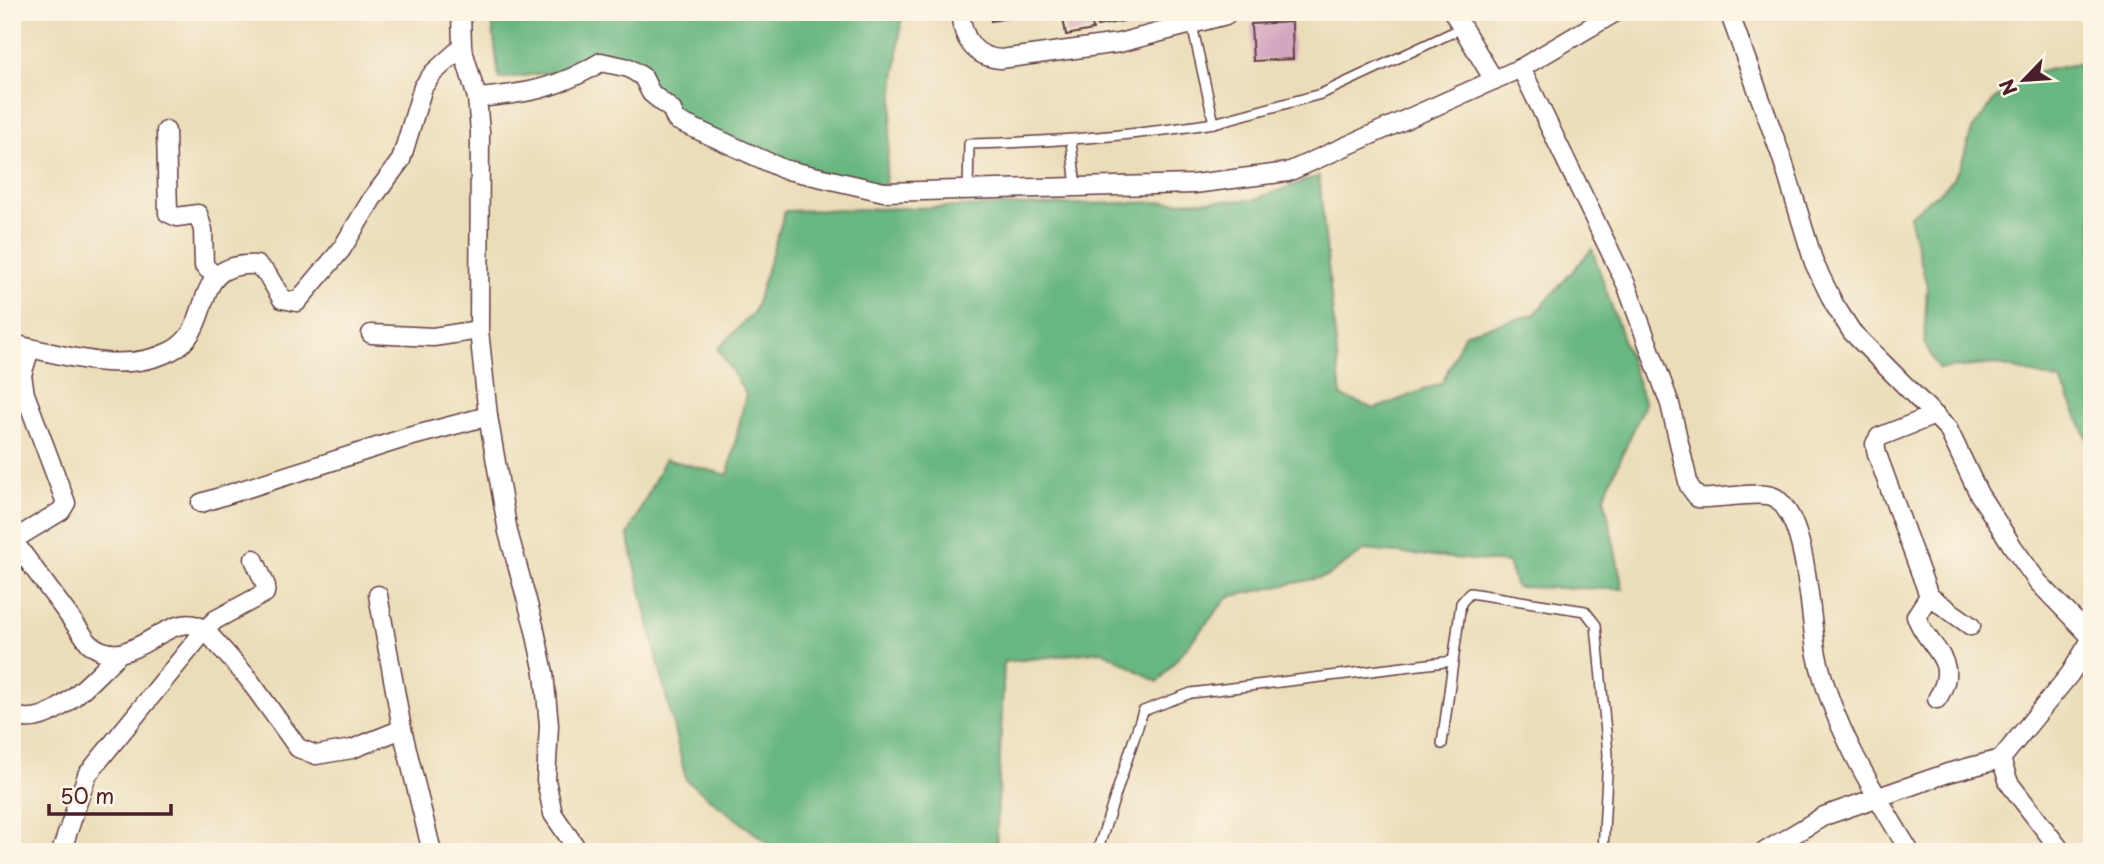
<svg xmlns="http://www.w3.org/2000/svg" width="2104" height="864" viewBox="0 0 2104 864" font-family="'Playpen Sans',sans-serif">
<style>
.forest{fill:#68b680;stroke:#596a56;stroke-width:2}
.building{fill:#d3a6c0}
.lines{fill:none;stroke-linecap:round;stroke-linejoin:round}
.lane-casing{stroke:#623c40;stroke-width:12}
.street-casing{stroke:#623c40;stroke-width:21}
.lane{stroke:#fff;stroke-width:9}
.street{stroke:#fff;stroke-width:18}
</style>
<rect width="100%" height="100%" fill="#fcf5e5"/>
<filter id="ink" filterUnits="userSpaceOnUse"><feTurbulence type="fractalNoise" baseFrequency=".0143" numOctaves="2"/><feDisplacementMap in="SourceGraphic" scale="14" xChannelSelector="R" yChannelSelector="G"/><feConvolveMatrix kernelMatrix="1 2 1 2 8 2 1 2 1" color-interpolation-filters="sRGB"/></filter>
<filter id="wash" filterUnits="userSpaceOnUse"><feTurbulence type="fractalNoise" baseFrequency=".00686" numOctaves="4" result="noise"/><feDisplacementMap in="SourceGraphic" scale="28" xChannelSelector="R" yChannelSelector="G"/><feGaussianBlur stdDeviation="1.57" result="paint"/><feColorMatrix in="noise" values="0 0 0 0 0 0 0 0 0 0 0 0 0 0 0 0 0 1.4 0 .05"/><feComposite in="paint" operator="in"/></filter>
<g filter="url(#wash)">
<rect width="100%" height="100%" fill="#ebddb9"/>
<g class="forest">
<polygon points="487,12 902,12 884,192 731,148 614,65 499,79 492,21"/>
<polygon points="2081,63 2092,82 2092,449 2061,381 1996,364 1939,369 1924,343 1927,286 1909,216 1947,186 1960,168 1972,130 1995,99 2033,73"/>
<polygon points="1319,176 1341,396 1375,409 1442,383 1465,333 1535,314 1592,249 1645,404 1604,496 1623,589 1516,587 1508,563 1365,550 1328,576 1228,597 1158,682 1102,651 1004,662 996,852 779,852 686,780 628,535 665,459 728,475 746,394 718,349 754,312 785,211 1253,200"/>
</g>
<g id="blocks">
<g class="building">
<polygon points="990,12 1028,12 1028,14 991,21"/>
<polygon points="1062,12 1090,12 1093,30 1066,35"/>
<polygon points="1094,12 1123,12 1124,21 1097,26"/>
<polygon points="1292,22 1293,59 1253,61 1251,24"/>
</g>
</g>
</g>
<g filter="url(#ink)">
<use href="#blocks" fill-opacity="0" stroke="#623c40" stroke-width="2"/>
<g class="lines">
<g class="lane-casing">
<g id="lane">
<polyline points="1214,123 1321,94 1462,28"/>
<polyline points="1071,141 1076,188"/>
<path d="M968,191L969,144C1052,142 1132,136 1214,123L1192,25"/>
<polyline points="1442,744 1461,603 1470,593 1585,611 1596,625 1608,754 1603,852"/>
<polyline points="1097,852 1143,711 1191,693 1453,661"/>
</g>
</g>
<g class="street-casing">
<g id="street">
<polyline points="461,12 462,47 477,98 480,132 479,330 488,416 508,532 534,626 544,673 549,725 546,780 553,814 579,852"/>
<path d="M960,12C963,39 973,57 1001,59L1119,43L1226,15L1225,12"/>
<polyline points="1453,12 1494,80"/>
<polyline points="1729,12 1782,158 1814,263 1834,304 1852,332 1948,429 1979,494 2013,547 2038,582 2092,638"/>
<path d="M1521,68L1626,284L1670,404L1689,486L1698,498C1718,500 1763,489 1776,498C1809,524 1809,615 1817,655C1832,725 1873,791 1910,852"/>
<path d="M477,98C526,94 559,88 601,62L629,68L643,77L651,93L672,110L676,120L783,169L884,192L1194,184L1288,172L1521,68L1616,12"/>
<polyline points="166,131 168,213 177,217 198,214 203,230 204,266 216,276"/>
<polyline points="371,334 433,337 479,330"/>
<path d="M12,344C62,354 121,376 171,351C218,327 186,261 257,265L267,274L282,299L297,302L341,250L372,199L401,160L423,87L433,73L462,47"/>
<polyline points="1935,415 1879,437 1875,444 1877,454 1929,596 1971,626"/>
<polyline points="201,503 405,438 488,416"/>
<path d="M12,539L89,643C131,680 169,603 205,630L215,620L265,593L266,586L254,559"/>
<polyline points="13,540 61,511 66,503 25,394 22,375 30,348"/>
<polyline points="378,595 402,729"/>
<path d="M1929,596L1916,616C1927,649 1963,659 1937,699"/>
<path d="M12,715C51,732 91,679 117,656"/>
<polyline points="61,852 87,775 205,630 247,677 298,748 316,755 352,749 402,729 432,852"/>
<polyline points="1764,852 1824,816 1948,773 2001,759"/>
<polyline points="2062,852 2009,783 2001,759 2070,674 2092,638"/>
</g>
</g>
<use href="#lane" class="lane"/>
<use href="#street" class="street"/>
</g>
</g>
<rect width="2104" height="864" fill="none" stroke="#fcf5e5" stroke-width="42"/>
<g transform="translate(2024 80) rotate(245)" stroke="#fcf5e5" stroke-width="5" paint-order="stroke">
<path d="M0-5L12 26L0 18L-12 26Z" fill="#4a1f2b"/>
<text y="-10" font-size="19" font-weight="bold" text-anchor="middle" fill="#4a1f2b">N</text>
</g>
<path d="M49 804v10h122v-10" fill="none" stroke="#4a1f2b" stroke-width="3.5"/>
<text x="60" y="804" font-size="21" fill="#4a1f2b" stroke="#fcf5e5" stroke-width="5" paint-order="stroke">50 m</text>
</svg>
